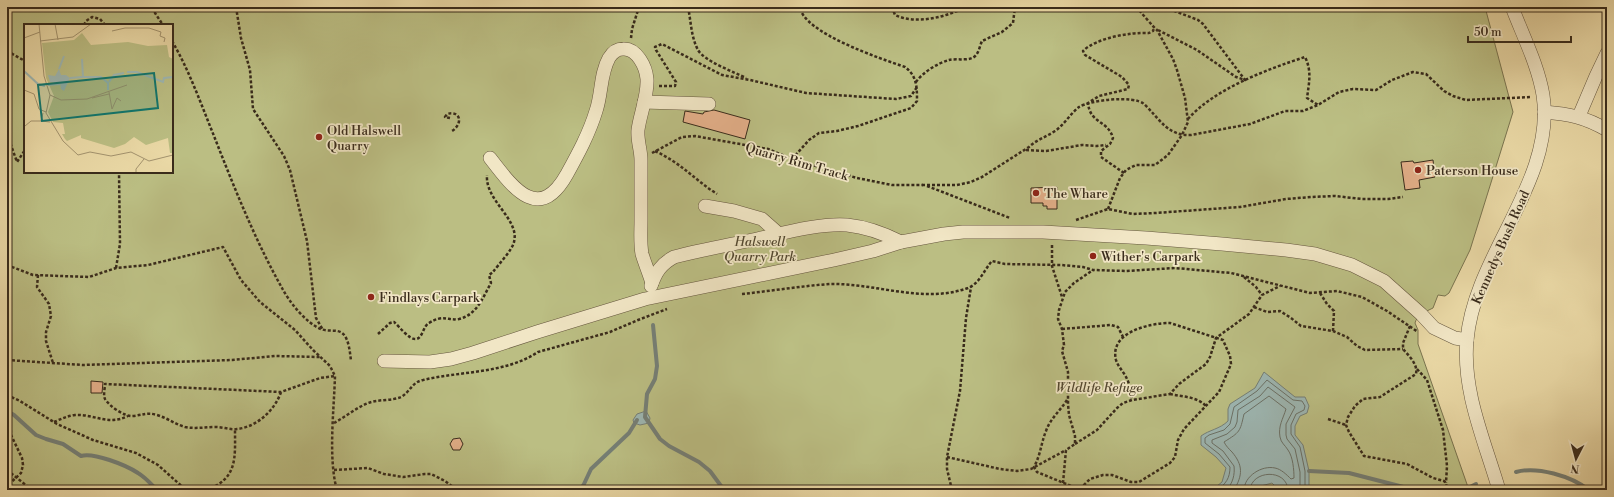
<svg xmlns="http://www.w3.org/2000/svg" width="1614" height="497" viewBox="0 0 1614 497" font-family="'Libre Bodoni',serif">
<style>
.green{fill:#bbbe83;stroke:#7a744f;fill-rule:evenodd}
.water{fill:#9db7b3;stroke:#757f76}
.lines{fill:none;stroke-linecap:round;stroke-linejoin:round}
.shore{stroke:#6b7167;stroke-width:1}
.stream{stroke:#757f76;stroke-width:4}
.building{fill:#e4b08a;stroke:#392b1b}
.minor-casing{stroke:#65563e;stroke-width:14}
.path{stroke:#392b1b;stroke-width:2.5;stroke-dasharray:3 2;stroke-linecap:butt}
.minor{stroke:#f1e6c5;stroke-width:13}
.poi-dot{fill:#8f2418;stroke:#f1e6c5;stroke-width:1.5}
.labels{text-anchor:middle;stroke-width:3.5;stroke-linejoin:round;paint-order:stroke}
.poi-label{font-size:13px;fill:#392b1b;stroke:#f1e6c5;text-anchor:start}
.street-label{font-size:13px;fill:#392b1b;stroke:#f1e6c5}
.park-label{font-size:13px;font-style:italic;fill:#534830;stroke:#f1e6c5}
.inset-river{fill:none;stroke:#9db7b3;stroke-width:2}
.inset-road{fill:none;stroke:#a3936e;stroke-width:1}
.view{fill:#0f766e;fill-opacity:0.15;stroke:#0f766e;stroke-width:2}
.inset-edge{fill:none;stroke:#392b1b;stroke-width:2}
</style>
<rect width="100%" height="100%" fill="#ead9a6"/>
<filter id="stains"><feTurbulence type="fractalNoise" baseFrequency=".005" numOctaves="4"/><feColorMatrix values="0 0 0 0 .2 0 0 0 0 .09 0 0 0 0 .02 0 0 0 .5 -.17"/></filter>
<radialGradient id="worn" r=".72"><stop offset=".6" stop-color="#630" stop-opacity="0"/><stop offset="1" stop-color="#630" stop-opacity=".3"/></radialGradient>
<path class="green" d="M7,7H1485L1513,112L1470,250L1449,293L1445,296L1438,295L1433,308C1425,312 1417,315 1415,323L1418,330V344L1469,490H7ZM25,25H172V172H25Z"/>
<g class="water">
<path d="M1264,372L1295,397H1305L1309,406L1307,413L1300,416L1295,426V435L1303,445L1309,471V490H1279L1272,483L1261,486L1257,490H1212L1222,482L1226,468L1216,457L1201,445V436C1209,430 1220,429 1228,421V409L1230,404L1255,388Z"/>
<polygon points="646,411 650,418 649,423 640,425 634,423 633,420 637,414"/>
</g>
<g class="lines">
<g class="shore">
<path d="M1217,490C1226,484 1230,478 1230,467L1219,454L1205,443V438L1209,435L1224,430L1230,424L1234,407L1257,391L1267,380L1293,400L1302,401L1305,406L1304,410L1296,414L1291,425V434L1300,447L1305,471V490"/>
<path d="M1226,490C1233,484 1235,474 1234,466L1223,451L1212,443V440L1227,434L1235,427L1237,422L1238,410L1260,396L1268,387L1295,407L1286,424V435L1287,439L1295,449L1300,472V490"/>
<path d="M1234,490C1243,475 1243,465 1232,452C1229,449 1226,446 1224,442C1240,432 1240,432 1244,414L1269,396L1286,409C1283,419 1278,426 1280,437C1281,443 1285,445 1288,450C1293,457 1294,470 1294,478L1291,479C1287,475 1281,469 1275,468C1262,465 1244,476 1244,490"/>
<path d="M1250,490C1251,470 1287,468 1288,490"/>
</g>
<g class="stream">
<polyline points="653,325 657,366 655,379 647,394 645,417 660,439 669,446 699,462 710,471 724,490"/>
<path d="M7,411L14,415L36,435L46,439L63,444L81,456C93,452 126,465 138,473C145,477 151,484 157,490"/>
<polyline points="1309,471 1349,473 1415,490"/>
<path d="M1516,472C1537,466 1571,476 1589,490"/>
<polyline points="580,490 584,484 591,469 629,433 637,420"/>
<polyline points="1464,490 1476,484"/>
</g>
</g>
<g class="building">
<polygon points="714,110 750,120 745,139 683,122 685,111 703,114 704,112"/>
<polygon points="1433,160 1435,177 1419,180 1420,188 1405,190 1401,162 1413,161 1414,163"/>
<polygon points="1057,187 1057,209 1047,209 1047,206 1043,206 1043,203 1031,203 1031,188"/>
<polygon points="91,381 103,382 102,393 91,393"/>
<polygon points="460,438 463,444 460,450 453,450 450,444 453,439"/>
</g>
<g class="lines">
<g class="minor-casing">
<g id="minor">
<polyline points="644,102 709,104"/>
<path d="M1544,112C1569,114 1585,117 1607,130"/>
<polyline points="1579,116 1596,76 1607,53"/>
<path d="M490,158C513,188 539,224 567,174C578,154 589,134 596,111C602,94 600,74 609,58C612,53 616,49 623,49C637,48 646,67 647,79C648,96 640,114 638,130C637,140 641,150 641,160C641,180 641,201 641,221C641,232 640,243 642,254C645,264 649,273 652,283"/>
<polyline points="705,206 734,211 762,219 779,234"/>
<path d="M651,286C656,272 661,264 674,257C701,250 729,245 757,239C784,233 820,223 847,225C867,227 883,233 901,242"/>
<polyline points="384,361 430,362 451,359 473,353 537,332 645,299 834,260 873,251 901,242 944,234 963,232 1043,232 1146,238 1222,244 1286,250 1315,254 1352,265 1384,281 1421,314 1434,328 1455,338 1467,340"/>
<path d="M1499,490C1485,442 1462,391 1467,340C1474,255 1556,181 1543,95C1538,65 1523,36 1512,7"/>
</g>
</g>
<g class="path">
<polyline points="155,7 155,13 163,25"/>
<polyline points="236,7 241,38 250,70 253,109 284,156 290,170 307,241 316,318 323,330"/>
<path d="M688,7C691,21 691,37 698,50C704,61 734,72 746,78"/>
<path d="M892,7L895,15C916,25 946,17 966,7"/>
<polyline points="84,25 86,21 92,17 100,19 105,25"/>
<polyline points="1158,30 1197,50 1236,77 1245,80 1203,24 1198,20 1164,7"/>
<polyline points="631,38 632,29 639,7"/>
<path d="M172,41C189,70 201,104 214,136C234,187 255,240 282,288C290,303 306,323 321,329C328,332 337,329 342,333C349,338 350,353 351,361"/>
<polyline points="7,51 25,61"/>
<path d="M916,82C923,72 938,63 949,60C957,58 971,62 976,55C979,52 980,45 982,41L1002,32L1013,23L1015,7"/>
<polyline points="659,86 675,86 676,82 656,50 655,47 662,44 722,75 750,80 806,93 896,99 911,96 917,87"/>
<path d="M450,118L445,117L447,114C461,110 463,124 452,131"/>
<path d="M1188,119C1214,89 1268,69 1305,57C1312,71 1309,83 1307,98L1318,105"/>
<polyline points="7,134 17,162 25,150"/>
<polyline points="1026,150 1046,151 1082,145 1097,146 1106,145"/>
<path d="M655,151C681,163 695,180 717,194"/>
<polyline points="652,153 682,137 695,136 768,149 792,159 857,178 892,185 923,185"/>
<path d="M792,159L809,140L819,133L837,131L858,126L911,108L917,101C917,87 917,76 905,67C882,59 803,33 800,7"/>
<path d="M1124,173L1101,157V151L1110,144L1113,138C1108,120 1090,124 1088,103L1099,96L1128,89L1129,85L1122,77L1085,55L1083,51C1096,38 1130,32 1149,33L1153,31L1154,28"/>
<path d="M922,185H957L971,182L982,177L1029,147C1036,140 1046,137 1055,131C1064,125 1070,114 1079,107C1090,100 1134,95 1144,104C1160,119 1167,136 1191,135L1250,124L1285,111H1303L1318,105L1339,92L1353,89L1376,90L1392,80L1413,72L1426,74L1444,91L1453,96L1466,100L1531,97"/>
<polyline points="927,186 1010,218"/>
<path d="M1108,209L1120,178L1126,170L1136,165H1155L1168,155L1182,135L1188,122L1185,98L1177,70L1173,59L1157,30C1154,28 1141,12 1136,7"/>
<polyline points="1076,220 1108,209 1133,214 1155,213 1240,207 1286,199 1312,197 1335,196 1362,199 1388,199 1403,197"/>
<polyline points="1052,245 1052,266 1062,297"/>
<path d="M7,265L33,275L89,277L116,268L148,265L223,247L241,280L260,302L295,330L313,350L330,366L335,376C334,410 328,459 337,490"/>
<polyline points="116,268 120,244 119,172"/>
<polyline points="38,275 37,287 49,304 51,316 46,332 46,341 53,363"/>
<polyline points="1244,277 1256,287 1262,295"/>
<polyline points="1320,293 1327,304 1334,311 1333,331"/>
<path d="M742,294C771,291 801,286 830,284C876,283 923,304 968,288C980,283 984,270 992,261L1005,264L1061,265L1083,267L1093,270L1126,271L1175,268L1231,273L1310,293L1337,291L1362,297L1387,311L1418,332"/>
<polyline points="1254,307 1267,312 1280,311 1291,318 1301,326 1333,331 1347,337 1357,346 1365,350 1403,349"/>
<path d="M1410,326L1403,343V349C1409,356 1418,364 1416,374L1380,397L1363,399L1355,406L1348,417L1346,425L1349,432L1364,456L1407,464L1433,478L1444,481L1446,483L1447,490"/>
<polyline points="1062,329 1111,325 1118,327 1123,337"/>
<path d="M378,334L390,323L394,322C399,326 409,340 416,339C423,338 423,326 429,323C443,314 448,321 459,319C477,315 483,297 491,283L489,275L493,272C498,265 513,249 514,242C520,219 485,201 487,175"/>
<polyline points="7,360 83,365 232,360 275,356 320,357"/>
<polyline points="1417,369 1427,380 1443,430 1447,466 1446,483"/>
<polyline points="7,380 9,385 11,435 22,458 23,465 21,473 7,486"/>
<path d="M281,392C275,410 257,427 237,429C230,430 223,427 216,427C205,427 196,429 185,427C175,424 167,418 157,415C148,412 142,415 133,416C125,417 109,406 105,399C103,395 105,388 105,384L281,392L320,378L335,376"/>
<path d="M1170,394C1182,397 1196,396 1206,406"/>
<polyline points="7,395 20,401 57,424 93,440 136,453 158,465 186,490"/>
<path d="M1067,400C1060,411 1050,419 1046,431C1041,443 1041,454 1034,467L1037,472L1076,488L1077,490"/>
<polyline points="1328,419 1346,425"/>
<path d="M54,422C61,419 67,416 75,415C95,414 108,426 128,416"/>
<path d="M334,423C345,417 356,408 368,403C379,399 392,401 401,397C410,392 412,382 423,380C460,371 505,374 538,352L610,332L638,320L667,309"/>
<polyline points="1075,444 1097,430 1117,408 1123,403 1132,400 1170,394 1179,384 1206,364 1210,357 1216,338 1249,314 1262,295 1280,286"/>
<polyline points="947,457 1000,469 1017,471 1031,469 1066,450"/>
<polyline points="7,470 32,490"/>
<polyline points="334,470 368,468 384,474 403,477 425,474 431,474 445,481 457,490"/>
<polyline points="1063,483 1066,450 1075,444 1075,436 1069,415 1068,404 1068,372 1062,351 1064,345 1062,329 1058,319 1059,310 1065,292 1074,283 1093,270"/>
<path d="M206,490C238,479 235,458 235,429"/>
<polyline points="952,490 947,469 947,457 960,391 966,318 971,287"/>
<path d="M1082,490L1084,485L1090,479L1103,475H1112L1131,482H1139L1170,463L1175,457L1178,440L1184,429L1219,392L1231,364L1230,356L1223,340L1170,323C1150,323 1109,332 1116,360C1118,367 1124,372 1127,379C1130,385 1131,393 1132,400"/>
</g>
<use href="#minor" class="minor"/>
</g>
<g class="poi-dot">
<circle cx="319" cy="137" r="4"/>
<circle cx="1418" cy="170" r="4"/>
<circle cx="1036" cy="193" r="4"/>
<circle cx="1093" cy="256" r="4"/>
<circle cx="371" cy="297" r="4"/>
</g>
<g class="labels">
<g class="poi-label">
<text x="327" y="135">Old Halswell<tspan x="327" dy="15">Quarry</tspan></text>
<text x="1426" y="175">Paterson House</text>
<text x="1044" y="198">The Whare</text>
<text x="1101" y="261">Wither's Carpark</text>
<text x="379" y="302">Findlays Carpark</text>
</g>
<g class="street-label">
<text transform="translate(797 161) rotate(16)" y="5">Quarry Rim Track</text>
<text transform="translate(1500 247) rotate(-66)" y="5">Kennedys Bush Road</text>
</g>
<g class="park-label">
<text x="760" y="246">Halswell<tspan x="760" dy="15">Quarry Park</tspan></text>
<text x="1099" y="392">Wildlife Refuge</text>
</g>
</g>
<g transform="translate(24 24)">
<rect width="149" height="149" fill="#ead9a6"/>
<path d="M58,9L67,21L104,18L124,22L143,21L145,33L149,35V129H146L144,114L122,121L110,113L101,120L90,124L57,114V111L43,117L41,115L38,110H41L39,99L29,98L24,88L30,72L22,54L18,19L50,16Z" fill="#bbbe83"/>
<path d="M35,45L37,51H42L46,54L40,67L37,65L36,59L26,58L24,51L31,52Z" fill="#9db7b3"/>
<path class="inset-river" d="M58,35L59,53H77L84,59V66M35,45L40,32M0,47L14,60L21,62M103,48H113L139,58L140,54L149,53M46,54L58,53M85,58L90,51L100,49M24,61L36,60"/>
<path class="inset-road" d="M15,0L20,52L26,71L22,89L39,117L54,131L66,128L87,132L107,128L125,137L149,131M31,0L34,16M88,7L101,4H125L137,8L136,12L141,14L140,18M0,14L16,8M16,17L49,13L67,0M0,66L10,70L15,85L22,88M85,68L88,85L93,74L97,77M26,71L37,76L63,75L103,61M68,74L85,70M19,89L17,97L26,98M1,102L7,97H17M112,149V145L120,135"/>
<path class="view" d="M130,49L134,84L18,97L14,61Z"/>
<rect width="149" height="149" class="inset-edge"/>
</g>
<rect width="1614" height="497" fill="none" stroke="#ead9a6" stroke-width="24"/>
<rect x="8" y="8" width="1598" height="481" fill="none" stroke="#392b1b" stroke-width="2"/>
<rect x="12" y="12" width="1590" height="473" fill="none" stroke="#392b1b"/>
<g transform="translate(1576 459) rotate(186)" stroke="#f1e6c5" stroke-width="3" paint-order="stroke">
<path d="M0-3L7 15L0 10L-7 15Z" fill="#392b1b"/>
<text y="-6" font-size="11" font-weight="bold" text-anchor="middle" fill="#392b1b">N</text>
</g>
<path d="M1468 36v6h103v-6" fill="none" stroke="#392b1b" stroke-width="2"/>
<text x="1474" y="36" font-size="12" fill="#392b1b" stroke="#f1e6c5" stroke-width="3" paint-order="stroke">50 m</text>
<rect width="100%" height="100%" filter="url(#stains)"/>
<rect width="100%" height="100%" fill="url(#worn)"/>
</svg>
